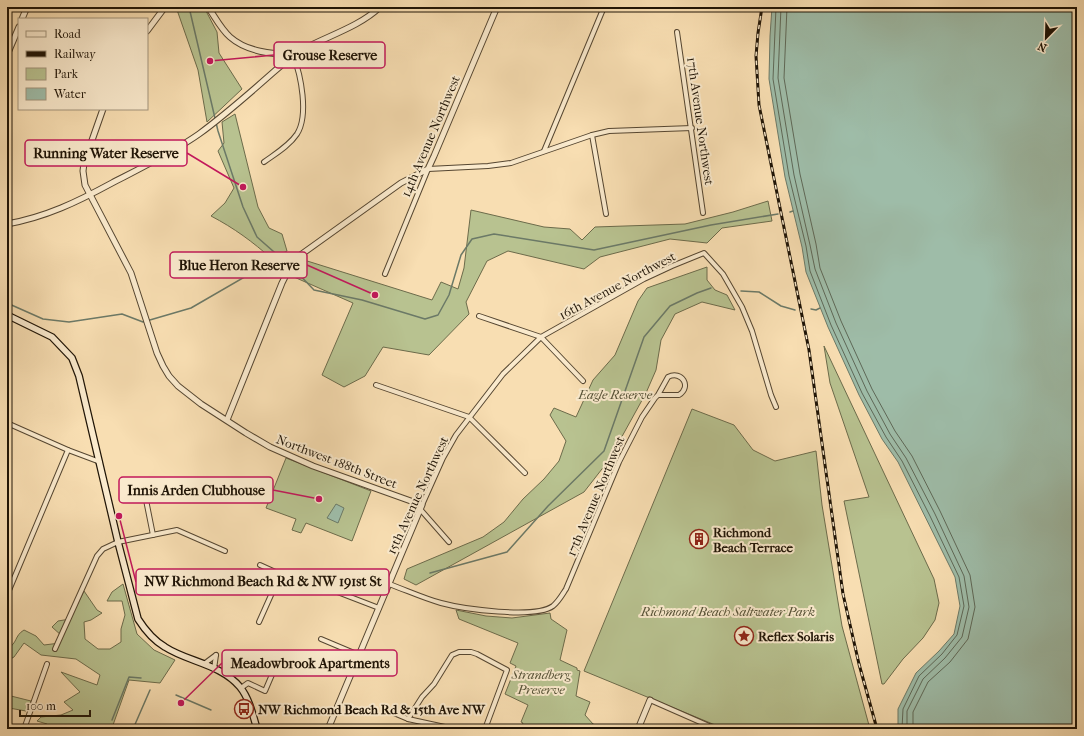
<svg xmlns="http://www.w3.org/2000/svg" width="1084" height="736" viewBox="0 0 1084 736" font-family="'IM FELL French Canon',serif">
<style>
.green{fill:#b8c290;stroke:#6c6b4b}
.water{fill:#9ebca8;stroke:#6b7967}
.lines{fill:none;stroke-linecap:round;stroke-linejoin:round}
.shore{stroke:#5e6857;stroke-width:1}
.stream{stroke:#6b7967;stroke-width:1.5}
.minor-casing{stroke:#554631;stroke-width:6}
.tertiary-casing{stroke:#554631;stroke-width:7}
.secondary-casing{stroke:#1f1406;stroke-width:8}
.minor{stroke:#faeacd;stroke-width:4}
.tertiary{stroke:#faeacd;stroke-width:5}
.secondary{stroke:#faeacd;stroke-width:5.5}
.rail-casing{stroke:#1f1406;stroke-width:3}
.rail{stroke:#faeacd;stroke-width:1.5;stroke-dasharray:4.5;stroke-linecap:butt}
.labels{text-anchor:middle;stroke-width:4;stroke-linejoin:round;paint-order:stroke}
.street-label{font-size:13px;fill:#1f1406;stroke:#faeacd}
.park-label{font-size:13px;font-style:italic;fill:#555136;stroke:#faeacd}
.poi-label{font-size:13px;font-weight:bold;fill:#1f1406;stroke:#faeacd;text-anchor:start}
.leader{fill:none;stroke:#c2185b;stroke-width:1.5}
.callout-dot{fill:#c2185b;stroke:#faeacd;stroke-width:1.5}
.callout{fill:#faeacd;stroke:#c2185b;stroke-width:1.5}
.callout-label{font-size:14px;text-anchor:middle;font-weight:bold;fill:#1f1406}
</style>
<rect width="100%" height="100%" fill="#f8deb2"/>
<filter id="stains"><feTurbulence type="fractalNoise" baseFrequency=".005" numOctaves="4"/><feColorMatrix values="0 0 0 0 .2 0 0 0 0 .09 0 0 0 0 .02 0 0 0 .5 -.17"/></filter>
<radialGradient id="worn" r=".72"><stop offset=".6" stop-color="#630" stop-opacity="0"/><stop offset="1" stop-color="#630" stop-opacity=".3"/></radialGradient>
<g class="green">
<polygon points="176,7 202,7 206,11 217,32 219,53 242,89 207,122 198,70"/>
<path d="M235,114L258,207L269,228L282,234L287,251L272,259C253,242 234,228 211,216L225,203L234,188L218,151L224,143L222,122Z"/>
<polygon points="768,201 772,221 722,228 707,243 670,239 600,257 584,269 508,251 487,261 466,302 469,314 429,355 383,347 365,376 344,387 322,375 353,303 294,277 304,260 432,300 441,282 458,289 464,268 471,210 544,227 570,229 582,240 595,227 685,224 733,212"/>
<polygon points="707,267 707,280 715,290 727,295 735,310 702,302 675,314 661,340 656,370 646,393 609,460 584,492 416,585 404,579 407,569 483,537 504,522 523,499 544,479 559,461 566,441 550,415 554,408 576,417 593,380 615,355 638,301 647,288"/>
<polygon points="824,346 934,579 939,603 935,620 923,638 903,659 884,684 882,684 844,501 869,497 830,383"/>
<polygon points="692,409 734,425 753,450 775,461 816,451 822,505 842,626 870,729 725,729 584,671"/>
<polygon points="286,458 371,491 352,541 306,523 301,533 292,530 296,519 266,508"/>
<path d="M123,584L137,634L154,650L175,660L160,683L129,680L113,725L122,729H48L47,724L37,721L41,717L61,715L73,710L64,702L80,692L61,672L97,685L100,675L76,659L41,655L24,643L14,657L7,661V649C18,643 14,636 24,630L36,636L44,645L60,643L62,636L52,627L58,621L70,619L84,591L97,610L102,613L91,620L84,622L85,639L98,649H110L121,642V629L125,615L122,601H107L112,592Z"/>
<polygon points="456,610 486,616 512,618 550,613 551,619 567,630 560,660 577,668 577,670 580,671 576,696 590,702 585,715 593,724 598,726 597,729 520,729 523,723 521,722 528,705 505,694 516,666 510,663 518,643 459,619"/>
<polygon points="7,695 31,701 26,711 9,708 7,709"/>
</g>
<g class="water">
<polygon points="772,7 1077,7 1077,729 898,729 898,709 916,673 939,651 954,634 960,606 955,577 898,462 882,439 859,395 828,327 806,272 802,247 785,177 769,79 770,36"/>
<polygon points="336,504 344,508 338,523 327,518"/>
</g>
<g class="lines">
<g class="shore">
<polyline points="776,7 773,79 789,176 806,246 810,271 831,325 862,393 886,437 902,461 930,516 959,577 964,606 957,635 942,654 919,676 903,709 902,729"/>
<polyline points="781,7 778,78 794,175 810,245 815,269 836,323 867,391 890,434 906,458 935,514 964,576 969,607 962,637 945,658 923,679 907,711 907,729"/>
<polyline points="787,7 784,78 800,174 816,244 820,268 841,321 872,389 895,431 912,456 940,511 970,575 975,607 968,639 950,662 928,682 913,712 913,729"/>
</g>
<g class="stream">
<polyline points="189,7 218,131 243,207 257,237 290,266"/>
<polyline points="790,212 793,211"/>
<polyline points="293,268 314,290 362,300 425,319 438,315 449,295 461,255 472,239 494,234 594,250 711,225 778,214"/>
<polyline points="741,291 759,292 781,306 795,310"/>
<polyline points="7,303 43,319 69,322 122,314 143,322 191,308 260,268 277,261 283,260"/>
<polyline points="811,309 816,310 820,308"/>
<polyline points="430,573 507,552 548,506 604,451 644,337 670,306 697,293 711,288"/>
<polyline points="176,695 211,710"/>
<polyline points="112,720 129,677 141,678"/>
<polyline points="133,729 150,690"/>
</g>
<g class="minor-casing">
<g id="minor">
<polyline points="677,32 703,213"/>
<polyline points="592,135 606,214"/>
<polyline points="544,151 604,7"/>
<path d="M264,162C275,154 289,146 297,134C309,115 301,75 293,55"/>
<polyline points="385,274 428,169 488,166 511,163 592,135 609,131 692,128"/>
<polyline points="479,316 541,337 583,381"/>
<polyline points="376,385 469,417 525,473"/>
<polyline points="7,423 68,450 100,462"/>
<polyline points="146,500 153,535"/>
<polyline points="422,505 443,458 456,435 503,374 541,337 644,279 672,266 704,253 723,274 742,307 752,331 771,395 776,407"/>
<polyline points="420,509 449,542"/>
<polyline points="260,565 293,580 314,583 379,608"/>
<path d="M389,584C406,590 423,598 441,603C463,609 535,619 553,606C559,601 562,595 566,589L619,462L642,417L655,398L658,395L668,377C682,370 692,387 679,395H658"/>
<polyline points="7,595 68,450"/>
<polyline points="259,622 280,575"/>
<polyline points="321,639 359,655"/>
<polyline points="55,649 97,556 103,549 118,542 177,530 225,551"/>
<polyline points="204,664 216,655"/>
<polyline points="214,669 216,655"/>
<polyline points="241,688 248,683 265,691 274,670"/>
<polyline points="650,700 716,729"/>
<polyline points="389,711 408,719 454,729"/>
<polyline points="408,719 422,697 434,684 452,655 459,652 471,652 477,654 507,670 485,729"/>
<polyline points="24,729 47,664"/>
</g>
</g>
<g class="tertiary-casing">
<g id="tertiary">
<path d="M208,7C215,17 221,29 230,37C247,52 272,54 293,55"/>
<polyline points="22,19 27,7"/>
<polyline points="147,31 165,7"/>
<polyline points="7,55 19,27"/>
<polyline points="103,109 84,163 83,171 85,185 131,273 157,353 163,366 169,376 178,386 201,404 246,433 270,447 313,466 422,505 328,729"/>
<path d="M7,224C46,217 77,202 112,183C141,168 172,153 199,134C232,110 262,82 293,55C320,38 357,29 380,7"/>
<polyline points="227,420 282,283 287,273 299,256 401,183 428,169 434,156 497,7"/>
<polyline points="638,729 650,700"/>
</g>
</g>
<g class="secondary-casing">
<path id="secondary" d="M7,315L52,337L72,358L79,376L118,542L138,619C145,630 153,640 165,647C188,662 221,664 240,687C249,698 253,715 257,729"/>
</g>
<use href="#minor" class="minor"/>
<use href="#tertiary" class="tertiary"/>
<use href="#secondary" class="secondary"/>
<g class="rail-casing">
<polyline id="rail" points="762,7 758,33 756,56 759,105 809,350 843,594 859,664 877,729"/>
</g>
<use href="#rail" class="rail"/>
</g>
<defs>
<g id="building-ring" transform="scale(1)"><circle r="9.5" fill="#faeacd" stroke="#8f2418" stroke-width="1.5"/><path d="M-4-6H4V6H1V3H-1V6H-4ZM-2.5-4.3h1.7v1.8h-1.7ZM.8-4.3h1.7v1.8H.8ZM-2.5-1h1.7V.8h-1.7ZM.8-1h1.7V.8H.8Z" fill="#8f2418"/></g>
<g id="sight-ring" transform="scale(1)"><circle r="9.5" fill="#faeacd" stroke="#8f2418" stroke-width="1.5"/><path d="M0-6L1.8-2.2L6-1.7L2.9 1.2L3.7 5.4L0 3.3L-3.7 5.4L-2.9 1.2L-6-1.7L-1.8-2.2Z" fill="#8f2418"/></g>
<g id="bus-ring" transform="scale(1)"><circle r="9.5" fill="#faeacd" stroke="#8f2418" stroke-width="1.5"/><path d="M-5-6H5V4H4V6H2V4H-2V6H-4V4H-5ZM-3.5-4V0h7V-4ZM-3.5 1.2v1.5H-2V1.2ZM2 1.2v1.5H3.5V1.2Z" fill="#8f2418"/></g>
</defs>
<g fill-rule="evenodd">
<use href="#building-ring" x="699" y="539"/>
<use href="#sight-ring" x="744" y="636"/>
<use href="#bus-ring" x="244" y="709"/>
</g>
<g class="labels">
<g class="street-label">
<text transform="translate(701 121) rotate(82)" y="5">17th Avenue Northwest</text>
<text transform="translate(430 136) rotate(-67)" y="5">14th Avenue Northwest</text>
<text transform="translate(617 285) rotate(-28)" y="5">16th Avenue Northwest</text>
<text transform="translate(337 461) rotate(21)" y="5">Northwest 188th Street</text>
<text transform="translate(417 495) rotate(-65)" y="5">15th Avenue Northwest</text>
<text transform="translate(595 496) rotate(-67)" y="5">17th Avenue Northwest</text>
</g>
<g class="park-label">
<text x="615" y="399">Eagle Reserve</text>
<text x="728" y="616">Richmond Beach Saltwater Park</text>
<text x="541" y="679">Strandberg<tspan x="541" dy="15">Preserve</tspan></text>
</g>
<g class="poi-label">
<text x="713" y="537">Richmond<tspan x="713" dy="15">Beach Terrace</tspan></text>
<text x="758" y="641">Reflex Solaris</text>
<text x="258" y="714">NW Richmond Beach Rd &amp; 15th Ave NW</text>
</g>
</g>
<path class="leader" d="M210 61L274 55M243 187L187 153M375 295L307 265M319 499L273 490M119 516L136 582M181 703L222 663"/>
<g class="callout-dot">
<circle cx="210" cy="61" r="4"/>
<circle cx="243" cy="187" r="4"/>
<circle cx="375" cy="295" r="4"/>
<circle cx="319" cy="499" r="4"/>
<circle cx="119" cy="516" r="4"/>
<circle cx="181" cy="703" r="4"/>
</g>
<g class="callout">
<rect x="274" y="42" width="111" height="26" rx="4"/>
<rect x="25" y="140" width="162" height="26" rx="4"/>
<rect x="170" y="252" width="137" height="26" rx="4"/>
<rect x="119" y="477" width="154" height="26" rx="4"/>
<rect x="136" y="569" width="253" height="26" rx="4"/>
<rect x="222" y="650" width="175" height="26" rx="4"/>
</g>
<g class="callout-label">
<text x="330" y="60">Grouse Reserve</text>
<text x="106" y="158">Running Water Reserve</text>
<text x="239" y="270">Blue Heron Reserve</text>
<text x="196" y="495">Innis Arden Clubhouse</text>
<text x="263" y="586">NW Richmond Beach Rd &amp; NW 191st St</text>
<text x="310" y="668">Meadowbrook Apartments</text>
</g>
<rect width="1084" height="736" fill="none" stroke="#f8deb2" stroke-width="24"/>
<rect x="8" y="8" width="1068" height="720" fill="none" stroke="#1f1406" stroke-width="2"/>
<rect x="12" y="12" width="1060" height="712" fill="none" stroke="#1f1406"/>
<rect x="18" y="18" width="130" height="92" fill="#faeacd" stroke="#a2947d"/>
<rect x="26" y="31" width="20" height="6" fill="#faeacd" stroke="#a2947d"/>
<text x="54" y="38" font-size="12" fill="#1f1406">Road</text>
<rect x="26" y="51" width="20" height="6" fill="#1f1406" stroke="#a2947d"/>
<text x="54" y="58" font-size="12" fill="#1f1406">Railway</text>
<rect x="26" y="68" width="20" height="12" fill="#b8c290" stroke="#a2947d"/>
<text x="54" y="78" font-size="12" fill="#1f1406">Park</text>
<rect x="26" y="88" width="20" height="12" fill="#9ebca8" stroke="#a2947d"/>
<text x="54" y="98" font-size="12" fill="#1f1406">Water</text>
<g transform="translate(1046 38) rotate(203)" stroke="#faeacd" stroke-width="3" paint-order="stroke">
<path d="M0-3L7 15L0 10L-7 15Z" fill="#1f1406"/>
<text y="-6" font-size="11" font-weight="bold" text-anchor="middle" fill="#1f1406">N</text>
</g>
<path d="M20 710v6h70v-6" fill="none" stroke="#1f1406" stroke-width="2"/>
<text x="26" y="710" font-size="12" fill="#1f1406" stroke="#faeacd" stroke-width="3" paint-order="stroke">100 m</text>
<rect width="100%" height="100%" filter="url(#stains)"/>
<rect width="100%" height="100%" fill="url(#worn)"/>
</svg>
